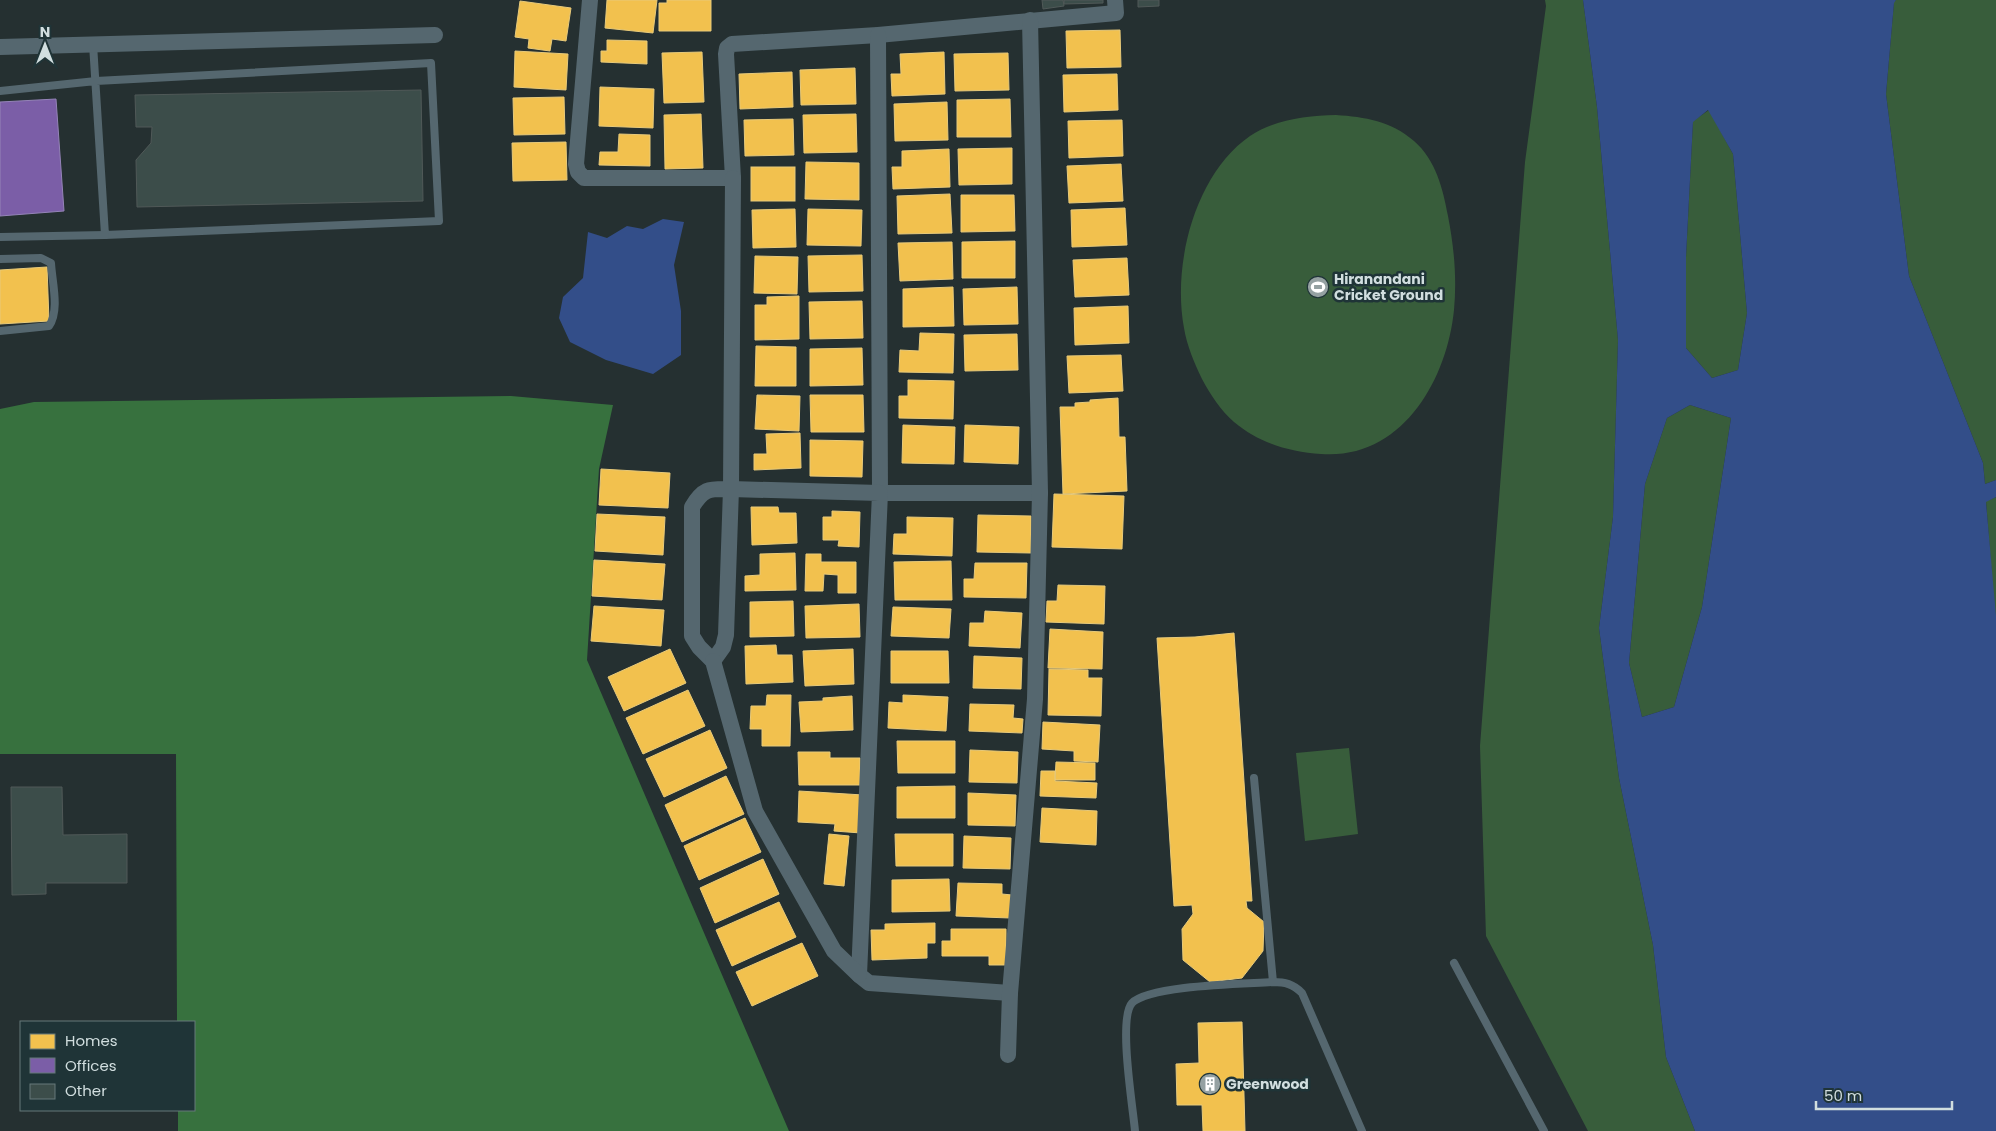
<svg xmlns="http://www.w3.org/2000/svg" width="1996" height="1131" viewBox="0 0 1996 1131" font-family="Poppins,sans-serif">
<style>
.green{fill:#385d3b}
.forest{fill:#37713e}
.water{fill:#334e89;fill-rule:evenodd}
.homes{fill:#f2c14e;stroke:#e8ca7a}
.offices{fill:#7b5ea7;stroke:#9584b8}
.building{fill:#3c4d4a;stroke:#505958}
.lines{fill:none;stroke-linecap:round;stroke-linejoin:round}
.lane{stroke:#55676f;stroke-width:8}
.street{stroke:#55676f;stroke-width:16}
.labels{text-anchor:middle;stroke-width:5;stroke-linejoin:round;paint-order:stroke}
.poi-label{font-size:14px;font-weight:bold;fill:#d1dedf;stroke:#1f3437;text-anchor:start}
</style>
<rect width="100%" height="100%" fill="#253031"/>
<g class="green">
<polygon points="1545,0 1583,0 1597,107 1618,340 1613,517 1599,628 1619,778 1653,945 1666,1057 1695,1131 1588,1131 1486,936 1480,746 1525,162 1546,6"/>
<polygon points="1896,0 1996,0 1996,480 1985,484 1983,463 1909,276 1886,94 1894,2"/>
<polygon points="1709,110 1733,154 1747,313 1738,370 1712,378 1686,348 1686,257 1693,121"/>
<path d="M1336,115C1365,117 1391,121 1414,141C1436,160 1443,189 1448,216C1454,247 1457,278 1454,310C1447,380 1402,460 1321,454C1289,452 1259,443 1234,422C1221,411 1210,394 1202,379C1194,362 1187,346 1184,328C1172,264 1195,174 1250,136C1275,119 1307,116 1336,115Z"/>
<polygon points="1690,405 1731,418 1702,607 1674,707 1642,717 1629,663 1645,484 1667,418"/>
<polygon points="1996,497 1996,616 1995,616 1986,501"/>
<polygon points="1349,748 1358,834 1305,841 1296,753"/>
</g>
<polygon class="forest" points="511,396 613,405 599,469 587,660 789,1131 178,1131 178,1110 194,1110 194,1022 177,1022 176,754 0,754 0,409 34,402"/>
<g class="water">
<path d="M1583,0H1896L1894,3L1886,94L1909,276L1983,463L1985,484L1996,480V497L1986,502L1996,616V1131H1695L1666,1057L1653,945L1619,778L1599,628L1613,517L1618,340L1597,107ZM1708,110L1733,154L1747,313L1738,370L1712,378L1686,348V257L1693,122ZM1690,405L1731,418L1702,607L1674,707L1642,717L1629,663L1645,484L1667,418Z"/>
<polygon points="663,219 684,222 674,265 681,311 681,355 653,374 606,360 570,342 559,318 563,297 583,278 588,232 607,238 627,226 643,229"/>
</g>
<g class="homes">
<polygon points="607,0 657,0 653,33 605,28"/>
<polygon points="667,0 711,0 711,31 659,31 659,3 667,3"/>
<polygon points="520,1 571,8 566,41 552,39 550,51 528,48 529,39 515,37"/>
<polygon points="1120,30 1121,67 1067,68 1066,31"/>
<polygon points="607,40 647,41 647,64 601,62 601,51 607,51"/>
<polygon points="515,51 568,54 566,90 514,87"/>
<polygon points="702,52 704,102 664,103 662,53"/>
<polygon points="944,52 945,94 892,96 891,74 901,74 900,54"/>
<polygon points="1008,53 1009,90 955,91 954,54"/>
<polygon points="855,68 856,104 801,105 800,70"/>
<polygon points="792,72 793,107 740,109 739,74"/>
<polygon points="1117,74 1118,110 1064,112 1063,75"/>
<polygon points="600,87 654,89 653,128 599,126"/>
<polygon points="564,97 565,134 514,135 513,98"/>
<polygon points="1010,99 1011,137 957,137 957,100"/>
<polygon points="947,102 948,140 895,141 894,104"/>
<polygon points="701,114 703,168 665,169 664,115"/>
<polygon points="856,114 857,152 804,153 803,115"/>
<polygon points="793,119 794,155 745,156 744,120"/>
<polygon points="1122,120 1123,156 1069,158 1068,121"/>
<polygon points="619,134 650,135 650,166 599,165 600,152 618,152"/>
<polygon points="566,142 567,180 513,181 512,143"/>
<polygon points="1012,148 1012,184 959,185 958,149"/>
<polygon points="949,149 950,187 893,189 892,167 902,167 902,151"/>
<polygon points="806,162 859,163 859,200 805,199"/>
<polygon points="1121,164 1123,201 1069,203 1067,166"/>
<rect x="751" y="167" width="44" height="34"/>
<polygon points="950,194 952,233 898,234 897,196"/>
<polygon points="961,195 1014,195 1015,231 961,232"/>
<polygon points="1125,208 1127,245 1072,247 1071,210"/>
<polygon points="795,209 796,247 753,248 752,210"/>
<polygon points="808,209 862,210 861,246 807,245"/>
<polygon points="1015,241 1015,278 962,278 962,242"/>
<polygon points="952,242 953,279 900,281 898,243"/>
<polygon points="862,255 863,291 809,292 808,256"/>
<polygon points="755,256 798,257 797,294 754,293"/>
<polygon points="1127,258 1129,295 1075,297 1073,260"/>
<polygon points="47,267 49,321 0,324 0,270"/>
<polygon points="953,287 954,326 903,327 903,289"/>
<polygon points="1017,287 1018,324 964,325 963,289"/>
<polygon points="799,296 799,339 755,340 755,305 767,305 767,297"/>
<polygon points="862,301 863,338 810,339 809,302"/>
<polygon points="1128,306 1129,343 1075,345 1074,308"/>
<polygon points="920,333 954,334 953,373 899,372 900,350 919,351"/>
<polygon points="1017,334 1018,370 965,371 964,335"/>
<polygon points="756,346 796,347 796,386 755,386"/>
<polygon points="862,348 863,385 810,386 810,349"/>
<polygon points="1121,355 1123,391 1069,393 1067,356"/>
<polygon points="908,380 954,381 953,419 899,418 899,396 908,396"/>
<polygon points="757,395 800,396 799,431 755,429"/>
<polygon points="810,395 863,395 864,432 811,432"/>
<polygon points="1118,398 1119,437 1125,437 1127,491 1063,494 1060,407 1075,407 1075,403 1090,402 1090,400"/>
<polygon points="903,425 955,427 954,464 902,463"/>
<polygon points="965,425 1019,427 1018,464 964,462"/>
<polygon points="800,433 801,468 754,470 754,454 767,454 766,434"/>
<polygon points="810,440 863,441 862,477 810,476"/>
<polygon points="601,469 670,473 668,508 599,505"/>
<polygon points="1054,494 1124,496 1122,549 1052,547"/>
<polygon points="751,507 778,507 779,513 796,513 797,543 752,545"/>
<polygon points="832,511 860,512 859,547 838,546 839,540 823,540 823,517 832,517"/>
<polygon points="597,514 665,517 663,555 595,551"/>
<polygon points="978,515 1031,516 1031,553 977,552"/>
<polygon points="907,517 953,518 952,556 893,554 894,534 907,534"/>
<polygon points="795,553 796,590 745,591 745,576 760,575 760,554"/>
<polygon points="806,554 821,554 821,562 856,562 856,593 838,593 838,575 824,574 823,591 805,591"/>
<polygon points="594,560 665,564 662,600 592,596"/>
<polygon points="951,561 952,600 895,600 894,562"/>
<polygon points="975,563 1027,563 1026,598 964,597 964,579 974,579"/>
<polygon points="1058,585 1105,586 1104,624 1046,622 1047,601 1057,601"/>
<polygon points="793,601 794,636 750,637 750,602"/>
<polygon points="859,604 860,637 806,638 805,606"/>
<polygon points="594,606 664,610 661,646 591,641"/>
<polygon points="893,607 951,609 949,638 891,636"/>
<polygon points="985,611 1022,613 1020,648 969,646 970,623 984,623"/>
<polygon points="1050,629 1103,632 1102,669 1048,668"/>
<polygon points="1234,633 1252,901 1246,901 1247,908 1264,922 1263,951 1242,978 1210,982 1183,960 1182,929 1193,914 1192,905 1174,906 1157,638 1195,637"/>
<polygon points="776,645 777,655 792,655 793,682 746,684 745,646"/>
<polygon points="670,649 686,683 624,711 608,677"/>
<polygon points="853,649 854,684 805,686 803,651"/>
<polygon points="891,651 948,651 949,683 891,683"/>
<polygon points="974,656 1022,658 1021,689 973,688"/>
<polygon points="1049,669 1088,670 1088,678 1102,678 1101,716 1048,715"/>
<polygon points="688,690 705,726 643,754 626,718"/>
<polygon points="767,695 791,695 790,746 762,746 762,729 750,729 751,706 766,706"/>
<polygon points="903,695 948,697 946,731 888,728 889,702 903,703"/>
<polygon points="852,696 853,730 801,732 799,702 823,701 823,698"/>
<polygon points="970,704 1014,705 1013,718 1023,719 1022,733 969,731"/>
<polygon points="1043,722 1100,725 1098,762 1074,761 1074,751 1042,749"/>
<polygon points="710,730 727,768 664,797 646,759"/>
<polygon points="897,741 955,741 955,773 898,773"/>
<polygon points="970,750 1018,752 1017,783 969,782"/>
<polygon points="798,752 830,752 830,758 860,758 860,785 799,785"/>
<polygon points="1056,762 1095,763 1095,780 1055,780"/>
<polygon points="1041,771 1055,771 1055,781 1097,783 1096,798 1040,796"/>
<polygon points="726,776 744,814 682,842 665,805"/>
<polygon points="955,786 955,818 897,818 897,787"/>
<polygon points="799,791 863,795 861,833 834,831 835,824 798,822"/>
<polygon points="968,793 1016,795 1015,826 968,825"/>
<polygon points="1042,808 1097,811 1096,845 1040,842"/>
<polygon points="745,818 761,852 699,880 684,846"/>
<polygon points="829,834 849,836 844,886 824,884"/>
<polygon points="895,834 953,834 953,866 896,866"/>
<polygon points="964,836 1011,838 1010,869 963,868"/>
<polygon points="763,859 779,894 715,923 700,888"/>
<polygon points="949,879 950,911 892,912 892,880"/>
<polygon points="958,883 1002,884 1002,894 1012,895 1010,918 956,916"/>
<polygon points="779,902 796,937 732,966 716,930"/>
<polygon points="935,923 935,943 927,943 927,958 872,960 871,930 885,930 885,924"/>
<polygon points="951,929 1006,929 1006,965 989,965 989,956 942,956 942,941 951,941"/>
<polygon points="802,943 818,976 752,1006 736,972"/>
<polygon points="1242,1022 1245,1131 1203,1131 1202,1105 1177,1105 1176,1064 1199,1063 1198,1023"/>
</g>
<polygon class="offices" points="56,99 64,211 0,216 0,102"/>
<g class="building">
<polygon points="1042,0 1063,0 1064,6 1043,9"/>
<polygon points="1064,0 1103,0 1103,3 1064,4"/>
<polygon points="1138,0 1159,0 1159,6 1138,7"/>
<polygon points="421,90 423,201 137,207 136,160 151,143 152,127 136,127 135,95"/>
<polygon points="11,787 62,787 63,835 127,834 127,883 46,883 46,894 12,895"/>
</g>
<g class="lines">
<g class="lane">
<polyline points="0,91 96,81 431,63 439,221 105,235 93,44"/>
<polyline points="0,237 105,235"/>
<path d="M0,259L41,258L51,263C52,282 60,310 49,326L0,331"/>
<polyline points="1254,778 1273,982"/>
<polyline points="1454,963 1544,1131"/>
<path d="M1135,1131C1133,1108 1118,1018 1132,1003C1150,985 1244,984 1273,982C1285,982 1293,984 1302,993L1362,1131"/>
</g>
<g class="street">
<polyline points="590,0 576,164 578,172 584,178 733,178 726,54 727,48 732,44 878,35 1116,13 1115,0"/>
<polyline points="878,35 880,493 1040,493"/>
<polyline points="0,47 435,35"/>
<path d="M733,178L731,489L726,635L723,647L713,661L699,647L692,636V507C704,487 710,489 731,489L880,493L859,975L869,983L1010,993"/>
<polyline points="713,661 755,811 834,951 859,975"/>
<polyline points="1008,1055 1010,993 1035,699 1040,493 1030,20"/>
</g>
</g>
<defs>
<g id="stadium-disc" transform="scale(1.125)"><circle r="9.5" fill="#95a1a2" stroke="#1f3437"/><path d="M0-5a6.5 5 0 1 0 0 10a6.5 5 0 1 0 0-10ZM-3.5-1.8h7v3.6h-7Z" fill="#fff"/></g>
<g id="building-disc" transform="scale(1.125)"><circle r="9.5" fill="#95a1a2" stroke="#1f3437"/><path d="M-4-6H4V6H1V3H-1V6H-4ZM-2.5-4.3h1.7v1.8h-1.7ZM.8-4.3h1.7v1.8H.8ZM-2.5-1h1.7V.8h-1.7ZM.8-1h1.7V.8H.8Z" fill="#fff"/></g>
</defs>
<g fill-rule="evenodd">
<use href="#stadium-disc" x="1318" y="287"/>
<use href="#building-disc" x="1210" y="1084"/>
</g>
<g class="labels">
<g class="poi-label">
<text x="1334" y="284">Hiranandani<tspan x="1334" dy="16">Cricket Ground</tspan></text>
<text x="1226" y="1089">Greenwood</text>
</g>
</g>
<rect x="20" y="1021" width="175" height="90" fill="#1f3437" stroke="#66787a"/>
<rect x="30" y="1034" width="25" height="15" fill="#f2c14e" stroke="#66787a"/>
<text x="65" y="1046" font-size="15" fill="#d1dedf">Homes</text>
<rect x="30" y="1058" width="25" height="15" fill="#7b5ea7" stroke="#66787a"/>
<text x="65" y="1071" font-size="15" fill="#d1dedf">Offices</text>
<rect x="30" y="1084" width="25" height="15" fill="#3c4d4a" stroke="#66787a"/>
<text x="65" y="1096" font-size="15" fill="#d1dedf">Other</text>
<g transform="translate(45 45)" stroke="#1f3437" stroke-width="4" paint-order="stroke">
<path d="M0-4L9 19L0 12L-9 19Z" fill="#d1dedf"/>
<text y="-8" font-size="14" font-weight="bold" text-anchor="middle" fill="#d1dedf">N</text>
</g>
<path d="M1816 1101v8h136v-8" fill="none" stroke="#d1dedf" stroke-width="2.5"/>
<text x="1824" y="1101" font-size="15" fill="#d1dedf" stroke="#1f3437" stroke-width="4" paint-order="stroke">50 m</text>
</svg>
